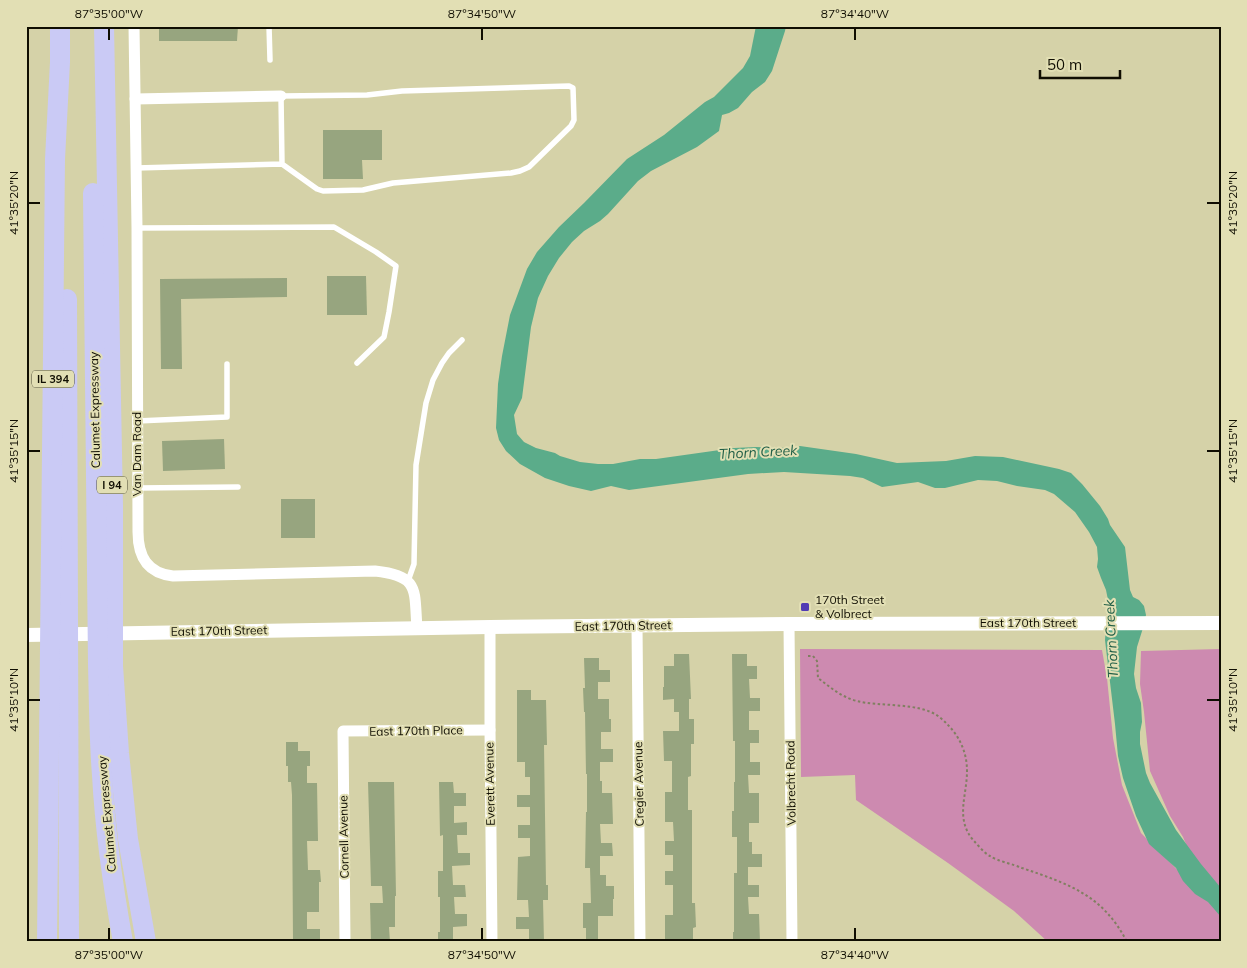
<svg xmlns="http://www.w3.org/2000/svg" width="1247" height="968" viewBox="0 0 1247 968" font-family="Mulish,sans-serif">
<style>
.forest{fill:#cd8ab0}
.water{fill:#5bac8a}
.building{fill:#97a57f}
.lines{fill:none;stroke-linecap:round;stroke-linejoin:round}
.path{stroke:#817f61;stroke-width:2;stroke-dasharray:2.5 2.5;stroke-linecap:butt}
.service{stroke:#fff;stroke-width:5.5}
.minor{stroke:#fff;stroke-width:11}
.tertiary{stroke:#fff;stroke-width:14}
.motorway{stroke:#cacaf5;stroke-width:20}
.ticks{fill:none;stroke:#100e02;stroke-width:2}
.poi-dot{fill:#513cb4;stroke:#e2dfb4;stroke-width:2}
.labels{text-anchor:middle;stroke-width:4;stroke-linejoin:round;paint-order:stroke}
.shield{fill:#e2dfb4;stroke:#4f4d37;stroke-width:1}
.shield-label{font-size:11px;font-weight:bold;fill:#100e02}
.street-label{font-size:12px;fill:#100e02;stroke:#e2dfb4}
.poi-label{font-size:12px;fill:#100e02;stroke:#e2dfb4;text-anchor:start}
.water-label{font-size:14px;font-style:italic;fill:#205e46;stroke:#e2dfb4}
.neatline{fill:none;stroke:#100e02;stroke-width:2}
.ticks-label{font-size:12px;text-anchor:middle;fill:#100e02}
</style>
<rect width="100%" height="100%" fill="#d5d2a8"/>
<g class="forest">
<polygon points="800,649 1102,650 1107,678 1113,738 1122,785 1141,833 1221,914 1221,942 1048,942 1014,911 948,863 856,800 855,775 801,777"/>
<polygon points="1221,649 1221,894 1193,861 1183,837 1170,816 1150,771 1144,712 1140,684 1141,651"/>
</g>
<polygon class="water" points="756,26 786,26 785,31 772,71 765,82 752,92 738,108 729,113 722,115 719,131 697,147 651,171 638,181 608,214 600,221 584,231 572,242 559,258 548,276 538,298 531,327 522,398 514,415 517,434 524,442 536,448 555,453 560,456 580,462 598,464 613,464 640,459 656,459 734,448 756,447 792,448 800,446 856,454 897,463 946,461 975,456 1003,457 1059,469 1071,473 1082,484 1100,506 1108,519 1110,525 1125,547 1130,590 1133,597 1139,600 1144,606 1146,615 1143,628 1137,647 1134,674 1136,688 1141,703 1142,722 1140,732 1140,744 1146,773 1150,783 1176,830 1201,864 1221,888 1221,917 1208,902 1195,894 1183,881 1176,868 1149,844 1136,816 1123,778 1118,756 1115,724 1105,640 1108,600 1106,590 1101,578 1097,567 1098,559 1097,547 1089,532 1075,512 1054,494 1045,490 1017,486 997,481 978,480 945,488 935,488 918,482 882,487 863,478 850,476 784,472 748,474 629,490 611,486 591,491 569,486 545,478 520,464 506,451 499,440 496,428 498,384 502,356 510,315 527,269 537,252 559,227 584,203 627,159 664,135 705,102 714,97 743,68 750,56"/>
<g class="building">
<polygon points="159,26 238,26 237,41 159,41"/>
<polygon points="323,130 382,130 382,160 362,160 363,179 323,179"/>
<polygon points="327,276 366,276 367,315 327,315"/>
<polygon points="287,278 287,297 181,299 182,369 161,369 160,279"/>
<polygon points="224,439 225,469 163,471 162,441"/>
<rect x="281" y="499" width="34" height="39"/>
<polygon points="674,654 689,654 691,699 689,699 689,719 694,719 694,744 691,744 691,776 688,777 688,810 692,810 692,903 695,903 696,927 693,928 693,942 665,942 665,915 673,915 673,885 665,885 665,871 673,871 673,855 665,855 665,841 674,841 673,822 665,822 665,792 672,792 672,761 664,761 663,731 679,731 679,712 674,712 674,699 663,700 663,687 664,687 664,666 674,666"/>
<polygon points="732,654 747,654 747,666 757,666 757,679 749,679 750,698 760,698 760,711 749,711 749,730 759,730 759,743 750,743 750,762 760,762 760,775 748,775 749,793 759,793 759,823 749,823 749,842 752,842 752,854 762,854 762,867 748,867 748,885 759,885 759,897 748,897 749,914 759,914 760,942 733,942 733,932 734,932 734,873 737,873 737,837 732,837 732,811 734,811 734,782 735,782 735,741 733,741"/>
<polygon points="584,658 599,658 599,670 610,670 610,682 598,682 598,699 609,699 609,719 611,719 611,732 601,732 601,749 613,749 613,762 600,762 600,781 602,781 602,793 612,793 613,824 600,824 601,843 612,843 613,856 600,856 600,875 606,875 606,886 614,886 614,899 613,899 613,916 598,916 598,942 586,942 586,928 583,928 583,903 591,903 590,868 585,868 586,812 587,812 587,774 586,774 585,712 584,712 583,688 585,688"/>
<polygon points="517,690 531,690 531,700 546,700 547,745 544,745 546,885 548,885 548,900 543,900 544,942 529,942 529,929 516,929 516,917 529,917 528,900 517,900 518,857 530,856 530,838 518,838 518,825 530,825 530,807 517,807 517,795 530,795 530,777 525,777 525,762 517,762"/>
<polygon points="286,742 298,742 298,751 310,751 310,766 307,766 307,783 317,783 318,841 307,841 308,870 320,870 321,882 319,882 319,912 307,912 307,929 320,929 320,942 293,942 292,795 291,782 288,782 288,766 286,766"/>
<polygon points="368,782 394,782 396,896 395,896 395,927 389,927 390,942 371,942 370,903 383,903 382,886 371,886"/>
<polygon points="439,782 453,782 454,793 466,793 466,806 454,806 454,823 467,822 467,835 457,835 458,853 470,853 470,865 452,866 453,885 465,885 466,897 454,897 455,914 467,914 467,926 453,927 453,942 438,942 438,932 440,932 440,897 438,897 438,871 443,871 443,835 440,836"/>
</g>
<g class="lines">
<path class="path" d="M808,656H813L817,661L818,678C830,687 841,697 857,701C880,707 918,702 938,716C956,730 967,748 967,771C967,796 955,818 973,840C978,845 984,853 990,856C997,861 1013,864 1022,868C1069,884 1103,895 1127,942"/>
<g class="service">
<polyline points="269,26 270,60"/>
<polyline points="136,168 282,164 281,96 367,95 402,91 569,86 573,88 574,120 571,126 529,167 520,171 511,173 393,183 363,190 323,191 317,189 282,164"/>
<polyline points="137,228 334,227 376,252 396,266 389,312 384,337 357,363"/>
<polyline points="137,421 227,417 227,364"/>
<polyline points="137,488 238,487"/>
<polyline points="408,581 414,564 416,465 426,403 433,380 442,363 449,353 462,340"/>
</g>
<g class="minor">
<path d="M134,26L137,228L138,532C138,556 147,573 173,576L375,571C420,576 414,589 417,628"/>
<polyline points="135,99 281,96"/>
<polyline points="789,624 792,942"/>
<polyline points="637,626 640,942"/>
<polyline points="490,627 490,730 492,942"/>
<polyline points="345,942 343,731 490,730"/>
</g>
<polyline class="tertiary" points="26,635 490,627 789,624 1221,623"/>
<g class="motorway">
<polyline points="104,26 113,506 113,666 119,753 128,839 146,942"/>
<path d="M93,193L98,664C99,701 99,738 102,775C105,831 113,887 123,942"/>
<polyline points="67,299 69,942"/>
<polyline points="47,942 55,159 60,62 60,26"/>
</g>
</g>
<path class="ticks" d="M109,28V40M482,28V40M855,28V40M28,203H40M1207,203H1220M28,451H40M1207,451H1220M28,700H40M1207,700H1220M109,928V940M482,928V940M855,928V940"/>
<rect class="poi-dot" x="800" y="602" width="10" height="10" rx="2.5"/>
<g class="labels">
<g class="shield">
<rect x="32" y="370.5" width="42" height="17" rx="4"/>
<rect x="97" y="476.5" width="30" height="17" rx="4"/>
</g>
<g class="shield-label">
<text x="53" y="383">IL 394</text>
<text x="112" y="489">I 94</text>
</g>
<g class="street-label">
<text transform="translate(95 410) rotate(-91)" y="4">Calumet Expressway</text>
<text transform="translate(137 454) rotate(-90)" y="4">Van Dam Road</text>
<text x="1028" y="627">East 170th Street</text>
<text transform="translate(623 626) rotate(-1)" y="4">East 170th Street</text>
<text transform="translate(219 631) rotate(-1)" y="4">East 170th Street</text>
<text transform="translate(416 731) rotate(-1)" y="4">East 170th Place</text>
<text transform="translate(791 783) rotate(-91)" y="4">Volbrecht Road</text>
<text transform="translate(490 784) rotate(-91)" y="4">Everett Avenue</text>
<text transform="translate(639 784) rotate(-91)" y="4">Cregier Avenue</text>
<text transform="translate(107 814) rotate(-95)" y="4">Calumet Expressway</text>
<text transform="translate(344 837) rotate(-91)" y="4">Cornell Avenue</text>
</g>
<g class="poi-label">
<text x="815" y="604">170th Street<tspan x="815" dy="14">&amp; Volbrect</tspan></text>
</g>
<g class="water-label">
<text transform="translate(758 452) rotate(-3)" y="5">Thorn Creek</text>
<text transform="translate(1111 639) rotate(-93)" y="5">Thorn Creek</text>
</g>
</g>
<rect width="1247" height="968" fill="none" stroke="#e2dfb4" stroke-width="55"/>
<path d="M1040 70v8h80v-8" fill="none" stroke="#100e02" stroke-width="2.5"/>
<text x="1047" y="70" font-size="15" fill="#100e02" stroke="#e2dfb4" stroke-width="4" paint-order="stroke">50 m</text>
<rect x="28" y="28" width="1192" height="912" class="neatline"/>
<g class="ticks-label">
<text x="109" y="18">87°35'00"W</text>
<text x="482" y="18">87°34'50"W</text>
<text x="855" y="18">87°34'40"W</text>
<text transform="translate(14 203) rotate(-90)" y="4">41°35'20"N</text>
<text transform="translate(1233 203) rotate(-90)" y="4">41°35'20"N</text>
<text transform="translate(14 451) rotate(-90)" y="4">41°35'15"N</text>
<text transform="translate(1233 451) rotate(-90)" y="4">41°35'15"N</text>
<text transform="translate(14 700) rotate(-90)" y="4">41°35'10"N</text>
<text transform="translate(1233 700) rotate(-90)" y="4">41°35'10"N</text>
<text x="109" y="959">87°35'00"W</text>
<text x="482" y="959">87°34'50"W</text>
<text x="855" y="959">87°34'40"W</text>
</g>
</svg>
